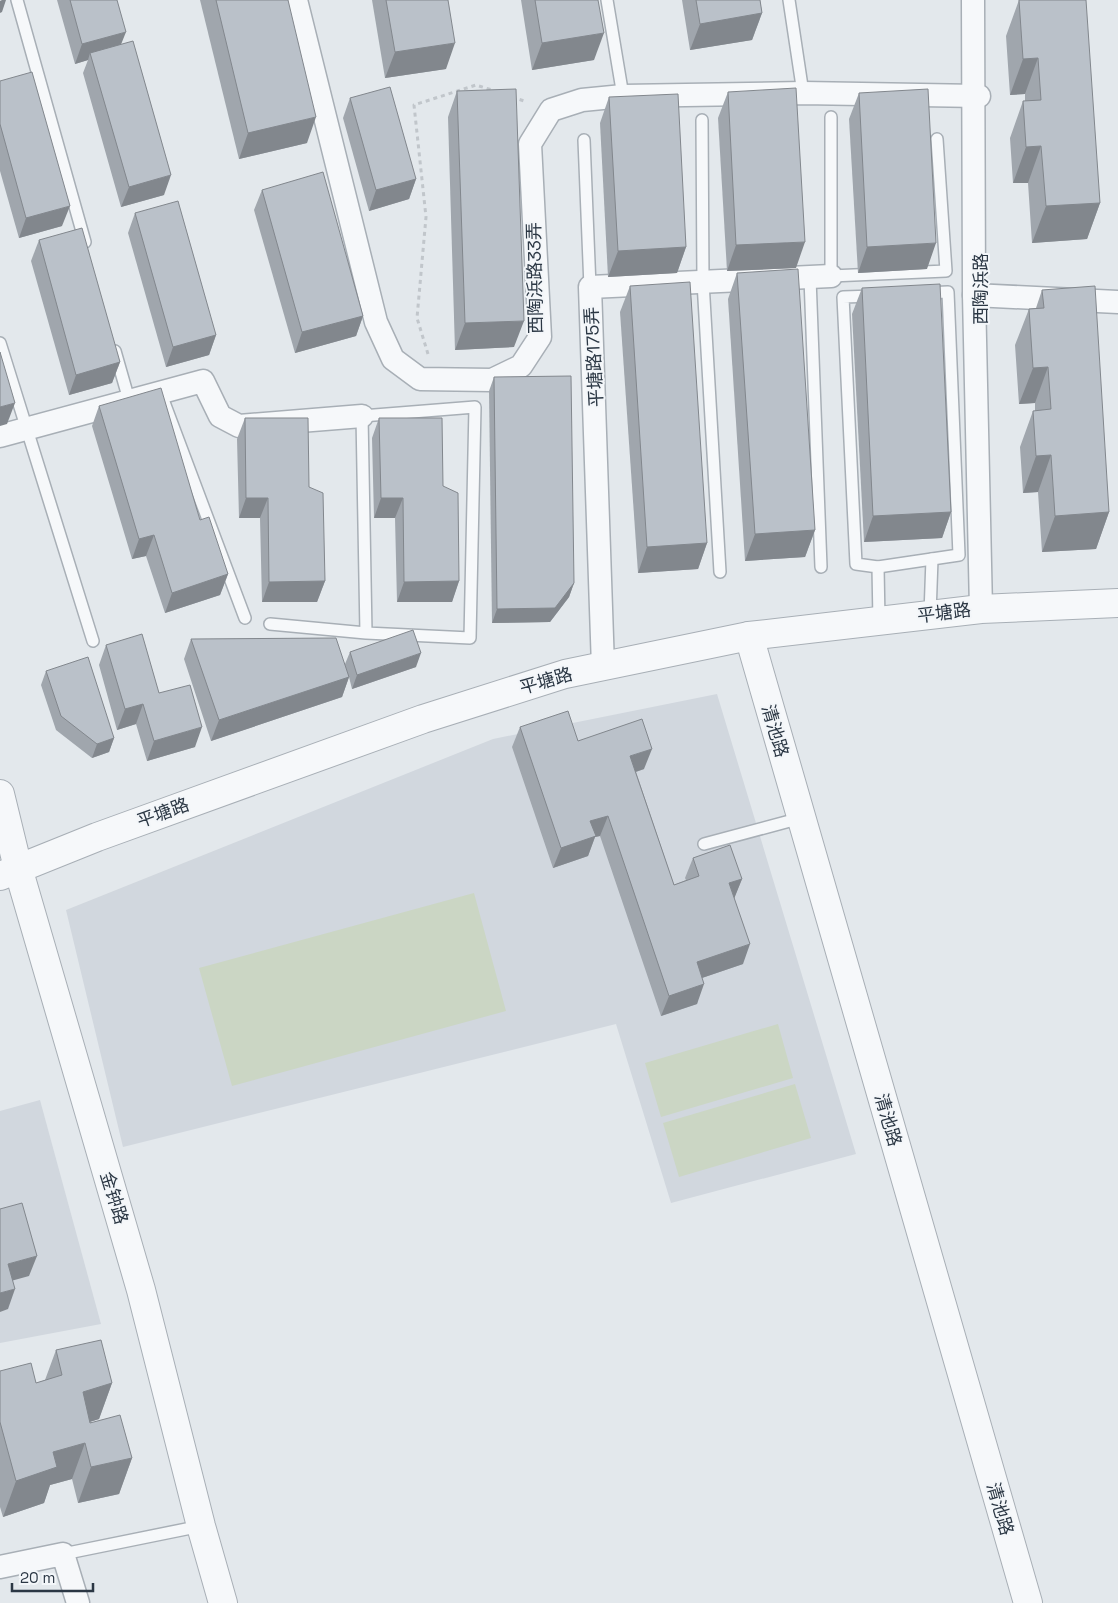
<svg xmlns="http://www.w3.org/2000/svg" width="1118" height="1603" viewBox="0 0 1118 1603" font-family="'Space Grotesk','Noto Sans SC',sans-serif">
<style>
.built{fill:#d1d7de}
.green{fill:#cbd6c4}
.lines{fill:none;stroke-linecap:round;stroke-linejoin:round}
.service-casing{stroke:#a8afb6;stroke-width:14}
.minor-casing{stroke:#a8afb6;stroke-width:25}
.tertiary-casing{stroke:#a8afb6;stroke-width:30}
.path{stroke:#c1c6cb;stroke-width:3;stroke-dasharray:4 4;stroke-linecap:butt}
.service{stroke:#f6f8fa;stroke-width:11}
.minor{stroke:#f6f8fa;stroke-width:22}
.tertiary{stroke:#f6f8fa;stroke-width:28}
.wall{fill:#a0a6ad}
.shaded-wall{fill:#82878d}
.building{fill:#bac1c9;stroke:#82878d}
.labels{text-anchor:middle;stroke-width:4;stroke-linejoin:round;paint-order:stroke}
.street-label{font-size:18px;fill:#2b3744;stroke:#f3f6f9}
</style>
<rect width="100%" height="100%" fill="#e3e8ec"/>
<g class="built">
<polygon points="717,694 856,1154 671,1203 616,1024 123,1147 66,910 493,739"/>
<polygon points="40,1100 101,1324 0,1343 0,1111"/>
</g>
<g class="green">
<polygon points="474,893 506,1011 232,1086 199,968"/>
<polygon points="778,1024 793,1078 661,1117 645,1063"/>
<polygon points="795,1084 811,1138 679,1177 663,1123"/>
</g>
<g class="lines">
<g class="service-casing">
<g id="service">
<polyline points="17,0 85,242"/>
<polyline points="607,0 623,96"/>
<polyline points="789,0 803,93"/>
<polyline points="831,117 831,276 946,271 937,139"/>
<polyline points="702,120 703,282 720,572"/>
<polyline points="584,140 590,287"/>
<polyline points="810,278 821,567"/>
<polyline points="874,296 843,297 856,564 878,567 879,621"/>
<polyline points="0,343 93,641"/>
<polyline points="115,351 129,400"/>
<polyline points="162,397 245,618"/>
<polyline points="878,567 959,555 948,292 925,293"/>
<polyline points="930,614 932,559"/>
<polyline points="270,624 366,633 470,638 475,407 362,416 366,633"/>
<polyline points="704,844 801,818"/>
<polyline points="63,1554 201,1526"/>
</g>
</g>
<g class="minor-casing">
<g id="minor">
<polyline points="296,0 376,322 393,359 420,379 492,380 521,366 540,337 530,144 551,110 582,100 623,96 803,93 979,96"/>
<polyline points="973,0 974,295 981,609"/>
<polyline points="974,295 1118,302"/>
<polyline points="0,436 203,381 220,416 239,426 362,416"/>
<polyline points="603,667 590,287 831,276"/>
<polyline points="0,1567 63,1554 78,1603"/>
</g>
</g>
<g class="tertiary-casing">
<g id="tertiary">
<polyline points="749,636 1028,1603"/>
<polyline points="0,794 18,868 141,1290 201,1526 223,1603"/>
<polyline points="0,876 97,837 423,719 565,674 749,636 981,609 1118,603"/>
</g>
</g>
<g class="path">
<polyline points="512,97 527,102"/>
<polyline points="428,354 417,318 426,217 414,105 476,85 492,90"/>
</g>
<use href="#service" class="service"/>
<use href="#minor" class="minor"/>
<use href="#tertiary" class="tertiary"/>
</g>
<g class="wall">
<polygon points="57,0 117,0 121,44 164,195 121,207 83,73 88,60 75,64"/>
<polygon points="200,0 288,0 307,143 239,159"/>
<polygon points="372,0 448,0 446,69 385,78"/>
<polygon points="521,0 598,0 594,60 532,70"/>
<polygon points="682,0 760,0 762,13 752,40 690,50"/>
<polygon points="1019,0 1100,203 1087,239 1032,243 1028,183 1013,183 1010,138 1023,101 1025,101 1025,94 1010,95 1006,36"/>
<polygon points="0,81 62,226 19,238 0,171"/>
<polygon points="457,91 514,347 455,350 448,117"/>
<polygon points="728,92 796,268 727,271 718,118"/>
<polygon points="859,93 927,269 858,273 849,119"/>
<polygon points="609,97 686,247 677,273 608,277 600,123"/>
<polygon points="350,98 416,179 409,199 369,211 343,118"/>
<polygon points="262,190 363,316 356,336 295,353 254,210"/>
<polygon points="135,213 216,335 209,355 166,367 128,233"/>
<polygon points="39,240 120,362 112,383 69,395 31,261"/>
<polygon points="737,273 815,530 805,557 745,561 728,299"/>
<polygon points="630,286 707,543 698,569 638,573 620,312"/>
<polygon points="862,288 951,512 942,538 864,542 852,314"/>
<polygon points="1042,290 1109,512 1096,549 1042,552 1038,492 1023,493 1020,447 1033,411 1035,411 1035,403 1019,404 1015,345 1029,309 1036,308"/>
<polygon points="494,377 574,583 569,597 550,622 492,623 489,391"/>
<polygon points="99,406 200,520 228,574 220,595 165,613 146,556 132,559 92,426"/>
<polygon points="245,418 309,487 325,581 317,602 262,602 260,518 239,518 237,439"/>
<polygon points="379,418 443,486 459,581 452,602 397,602 395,518 374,518 372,438"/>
<polygon points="191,639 345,664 350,652 416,667 352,689 349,677 342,697 211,741 184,659"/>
<polygon points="106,645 159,693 195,747 147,761 136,724 117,730 99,665"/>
<polygon points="46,671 114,738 109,752 92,758 56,730 41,685"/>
<polygon points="520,727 578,741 644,769 636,772 674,885 686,880 685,878 693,858 742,879 734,898 743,964 702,978 697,1004 661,1016 600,836 595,837 588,856 553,868 512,747"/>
<polygon points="56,1350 112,1383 99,1419 90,1422 132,1458 119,1494 78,1503 72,1479 50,1485 44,1503 3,1517 0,1507 0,1371 36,1383 45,1380"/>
</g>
<g class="shaded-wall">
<polygon points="2,0 6,0 2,12 0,13 0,1"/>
<polygon points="762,13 752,40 690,50 700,24"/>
<polygon points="126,32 118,52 90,53 88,60 75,64 82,44"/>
<polygon points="604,33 594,60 532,70 542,43"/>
<polygon points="455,43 446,69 385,78 395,52"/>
<polygon points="1038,58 1025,94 1010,95 1023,59"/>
<polygon points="316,117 307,143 239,159 248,133"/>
<polygon points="1041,146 1028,183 1013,183 1026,147"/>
<polygon points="171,175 164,195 121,207 129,187"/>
<polygon points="416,179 409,199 369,211 376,190"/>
<polygon points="1100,203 1087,239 1032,243 1046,206"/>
<polygon points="70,206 62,226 19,238 26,218"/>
<polygon points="805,242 796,268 727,271 736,245"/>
<polygon points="936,243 927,269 858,273 867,247"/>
<polygon points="686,247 677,273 608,277 618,251"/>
<polygon points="363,316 356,336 295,353 302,332"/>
<polygon points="524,321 514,347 455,350 465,323"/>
<polygon points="216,335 209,355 166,367 173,347"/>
<polygon points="120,362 112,383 69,395 76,375"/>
<polygon points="1048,367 1035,403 1019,404 1033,368"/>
<polygon points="15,403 7,424 0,426 0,407"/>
<polygon points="1051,455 1038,492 1023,493 1036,456"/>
<polygon points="246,498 268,498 260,518 239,518"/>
<polygon points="381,498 403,498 395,518 374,518"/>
<polygon points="951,512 942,538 864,542 873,516"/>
<polygon points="1109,512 1096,549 1042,552 1055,516"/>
<polygon points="815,530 805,557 745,561 755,534"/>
<polygon points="154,535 146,556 132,559 139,539"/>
<polygon points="707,543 698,569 638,573 647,547"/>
<polygon points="228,574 220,595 165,613 172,593"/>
<polygon points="325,581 317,602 262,602 269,582"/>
<polygon points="459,581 452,602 397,602 404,582"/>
<polygon points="574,583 569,597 550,622 492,623 497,609"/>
<polygon points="421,653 416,667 352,689 357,675"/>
<polygon points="349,677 342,697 211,741 219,720"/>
<polygon points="143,704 136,724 117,730 125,709"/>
<polygon points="202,727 195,747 147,761 154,741"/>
<polygon points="114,738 109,752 92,758 97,744"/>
<polygon points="652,749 644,769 623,776 630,756"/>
<polygon points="608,816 600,836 595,837 588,856 553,868 561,848 590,821"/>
<polygon points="742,879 734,899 729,883"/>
<polygon points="750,944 743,964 690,982 697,962"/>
<polygon points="704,984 697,1004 661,1016 669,996"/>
<polygon points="37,1256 29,1276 0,1284 8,1264"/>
<polygon points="15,1289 8,1309 0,1312 0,1293"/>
<polygon points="112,1383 99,1419 70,1428 83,1392"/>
<polygon points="85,1443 72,1479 50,1485 44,1503 3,1517 16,1481 53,1452"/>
<polygon points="132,1458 119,1494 78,1503 91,1467"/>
</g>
<g class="building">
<polygon points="70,0 117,0 126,32 82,44"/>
<polygon points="216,0 288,0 316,117 248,133"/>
<polygon points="386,0 448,0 455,43 395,52"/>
<polygon points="535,0 598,0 604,33 542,43"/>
<polygon points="696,0 760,0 762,13 700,24"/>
<polygon points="1019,0 1086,0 1100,203 1046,206 1041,146 1026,147 1023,101 1041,100 1038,58 1023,59"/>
<polygon points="133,41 171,175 129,187 90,53"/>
<polygon points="32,72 70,206 26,218 0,124 0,81"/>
<polygon points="390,87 416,179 376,190 350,98"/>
<polygon points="796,88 805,242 736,245 728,92"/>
<polygon points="516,89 524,321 465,323 457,91"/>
<polygon points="928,89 936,243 867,247 859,93"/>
<polygon points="678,94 686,247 618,251 609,97"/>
<polygon points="323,172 363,316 302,332 262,190"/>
<polygon points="178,201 216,335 173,347 135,213"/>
<polygon points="82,228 120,362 76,375 39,240"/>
<polygon points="798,269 815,530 755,534 737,273"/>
<polygon points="690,282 707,543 647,547 630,286"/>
<polygon points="940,284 951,512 873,516 862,288"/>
<polygon points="1095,286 1109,512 1055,516 1051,455 1036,456 1033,411 1051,409 1048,367 1033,368 1029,309 1044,308 1042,290"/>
<polygon points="0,352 15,403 0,407"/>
<polygon points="571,376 574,583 555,608 497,609 494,377"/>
<polygon points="161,388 200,520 209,517 228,574 172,593 154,535 139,539 99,406"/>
<polygon points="245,418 308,418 309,487 323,493 325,581 269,582 268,498 246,498"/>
<polygon points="379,418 442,418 443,486 458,493 459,581 404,582 403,498 381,498"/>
<polygon points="413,630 421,653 357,675 350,652"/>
<polygon points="142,634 159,693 190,685 202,727 154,741 143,704 125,709 106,645"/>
<polygon points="336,638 349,677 219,720 191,639"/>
<polygon points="88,657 114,738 97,744 61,716 46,671"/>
<polygon points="568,711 578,741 642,719 652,749 630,756 674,885 699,876 693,858 730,845 742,879 729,883 750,944 697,962 704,984 669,996 608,816 590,821 596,836 561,848 520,727"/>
<polygon points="22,1203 37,1256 8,1264 15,1289 0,1293 0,1209"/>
<polygon points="101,1340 112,1383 83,1392 90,1423 120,1415 132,1458 91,1467 85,1443 53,1452 57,1467 16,1481 0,1422 0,1371 31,1363 36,1383 62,1375 56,1350"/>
</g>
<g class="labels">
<g class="street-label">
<text transform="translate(535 278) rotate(-91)" y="6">西陶浜路33弄</text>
<text transform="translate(981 289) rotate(-90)" y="6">西陶浜路</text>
<text transform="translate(594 357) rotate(-93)" y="6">平塘路175弄</text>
<text transform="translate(944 613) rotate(-7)" y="6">平塘路</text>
<text transform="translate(546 681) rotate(-16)" y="6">平塘路</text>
<text transform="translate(775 731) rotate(74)" y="6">清池路</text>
<text transform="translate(163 813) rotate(-20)" y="6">平塘路</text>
<text transform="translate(888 1120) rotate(74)" y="6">清池路</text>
<text transform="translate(114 1198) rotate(73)" y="6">金钟路</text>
<text transform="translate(1000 1509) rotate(74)" y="6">清池路</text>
</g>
</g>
<path d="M12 1583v8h81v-8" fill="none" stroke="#2b3744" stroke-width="2.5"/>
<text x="20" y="1583" font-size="15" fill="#2b3744" stroke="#f3f6f9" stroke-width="4" paint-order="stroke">20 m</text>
</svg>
